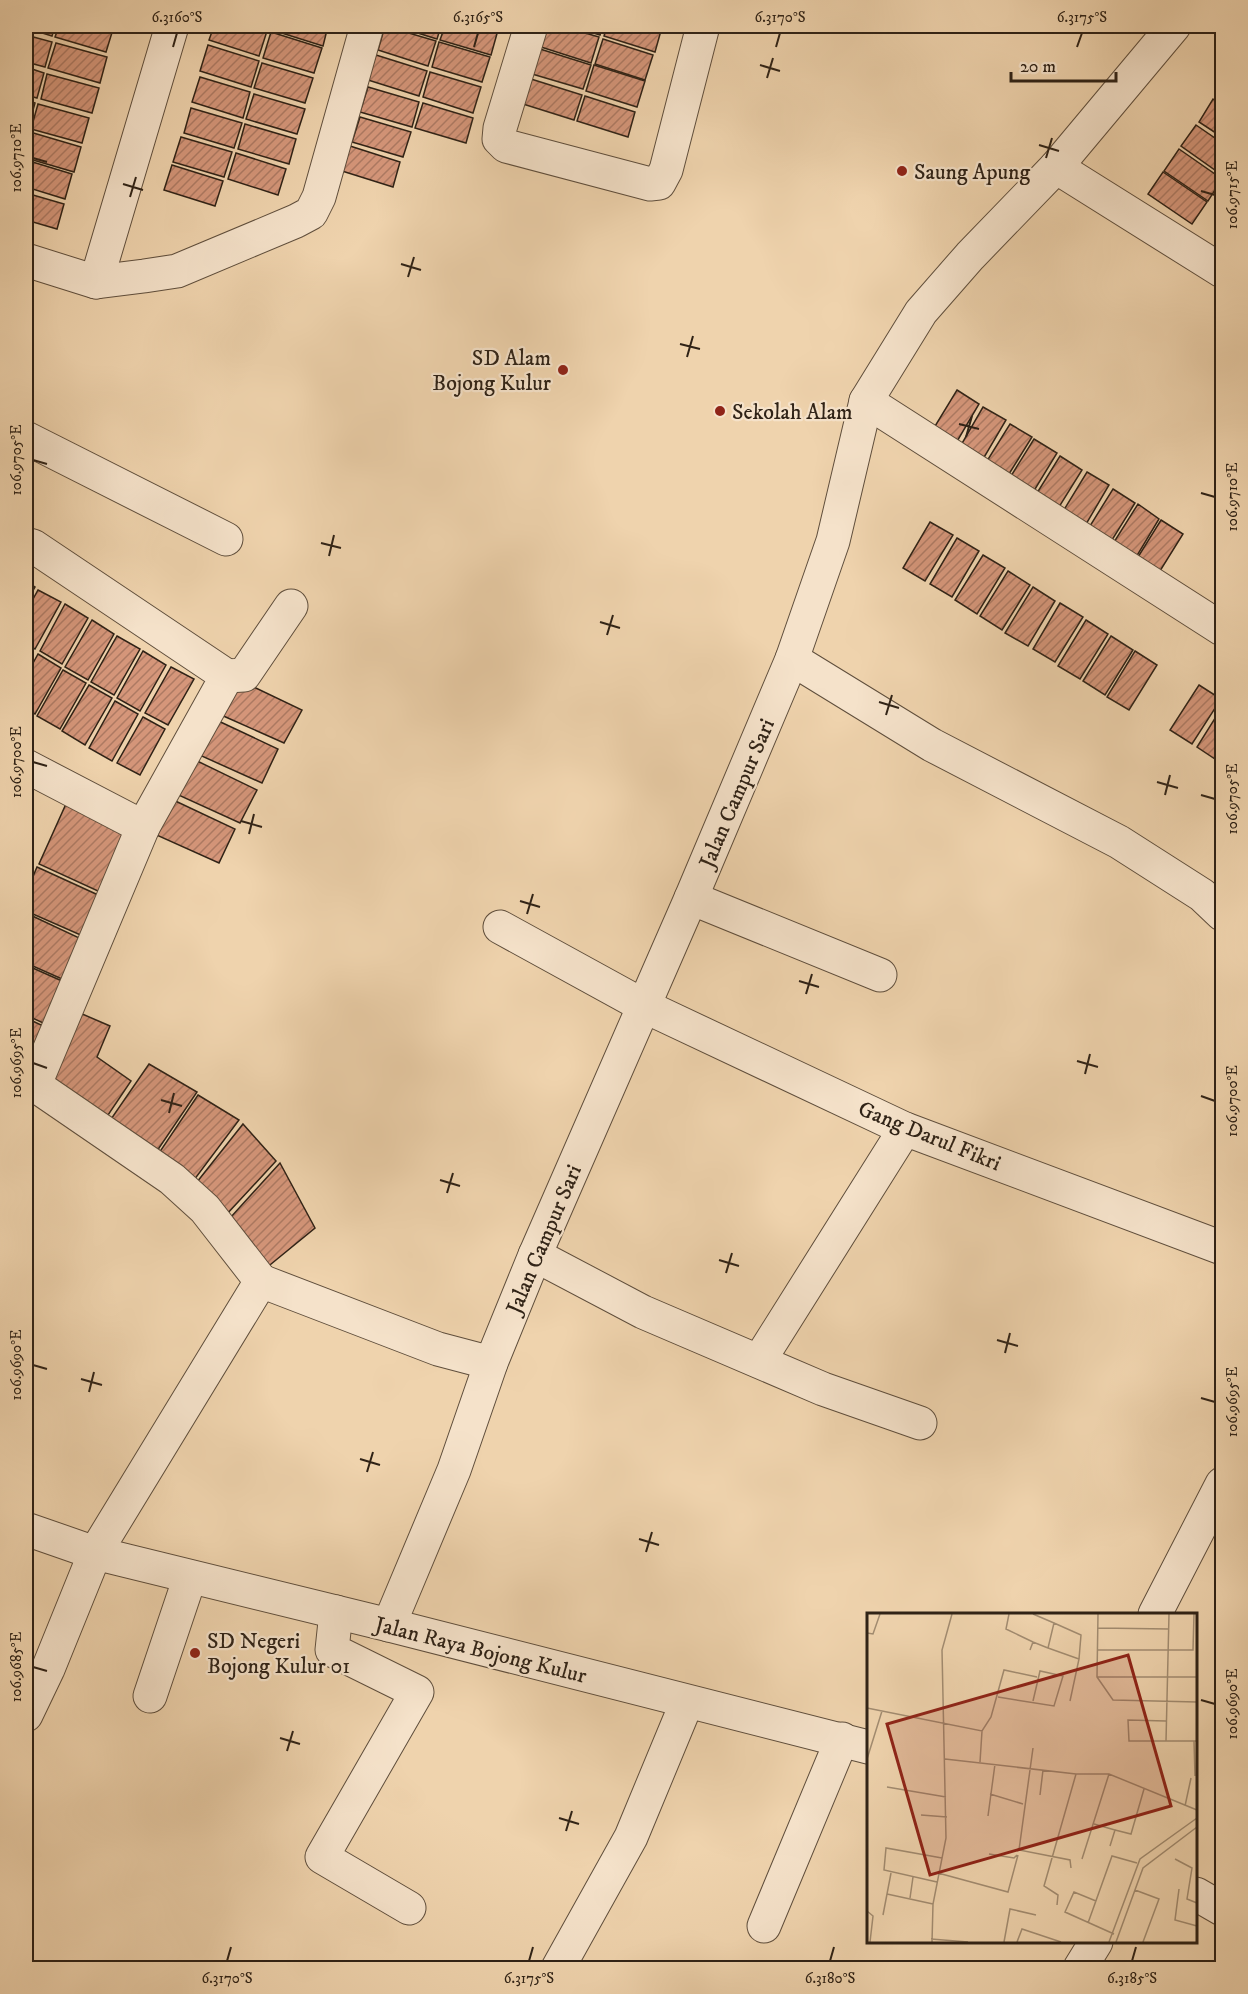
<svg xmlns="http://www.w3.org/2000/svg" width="1248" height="1994" viewBox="0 0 1248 1994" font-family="'IM FELL DW Pica',serif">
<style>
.building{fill:url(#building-hatch);stroke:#2f2216;stroke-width:1.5}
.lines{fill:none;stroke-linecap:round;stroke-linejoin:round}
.minor-casing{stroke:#5f4e3c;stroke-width:35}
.minor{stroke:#f5e2ca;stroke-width:33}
.ticks{fill:none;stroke:#2f2216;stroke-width:2}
.poi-dot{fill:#8f2418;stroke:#f5e2ca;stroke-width:2}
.labels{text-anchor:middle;stroke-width:4.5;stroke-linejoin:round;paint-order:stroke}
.poi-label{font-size:22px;fill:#2f2216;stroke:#f5e2ca;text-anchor:start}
.street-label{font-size:22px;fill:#2f2216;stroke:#f5e2ca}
.inset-road{fill:none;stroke:#a28c71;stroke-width:1.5}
.view{fill:#8f2418;fill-opacity:0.15;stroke:#8f2418;stroke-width:3}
.inset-edge{fill:none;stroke:#2f2216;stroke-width:3}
.neatline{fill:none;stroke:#2f2216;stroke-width:2}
.ticks-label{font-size:15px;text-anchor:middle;fill:#2f2216}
</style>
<defs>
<pattern id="building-hatch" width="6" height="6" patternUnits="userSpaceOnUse" patternTransform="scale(1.5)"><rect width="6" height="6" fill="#d5967a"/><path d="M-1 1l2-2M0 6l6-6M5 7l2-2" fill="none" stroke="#ad7a63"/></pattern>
</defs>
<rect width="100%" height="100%" fill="#efd3ad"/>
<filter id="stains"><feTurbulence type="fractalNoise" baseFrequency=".00333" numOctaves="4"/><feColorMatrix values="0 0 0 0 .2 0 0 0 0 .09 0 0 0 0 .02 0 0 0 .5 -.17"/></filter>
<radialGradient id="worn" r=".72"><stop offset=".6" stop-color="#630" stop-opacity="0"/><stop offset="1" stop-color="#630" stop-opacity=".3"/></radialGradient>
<g class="building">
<polygon points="26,26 55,26 52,36 26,28"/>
<polygon points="59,26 114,26 106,52 55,37"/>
<polygon points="214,26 250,26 267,31 259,56 209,40"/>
<polygon points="273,26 328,26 323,46 272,30"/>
<polygon points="385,26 436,41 428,66 378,50"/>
<polygon points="395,26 441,26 437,39"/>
<polygon points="445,26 483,26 498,30 491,55 440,40"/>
<polygon points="547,26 561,26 599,37 591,63 541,47"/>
<polygon points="571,26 603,26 600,35"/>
<polygon points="607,26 659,26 662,27 655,52 604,36"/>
<polygon points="271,32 322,48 314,73 263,58"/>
<polygon points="26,35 52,42 45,67 26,62"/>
<polygon points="603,39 653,55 645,80 595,64"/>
<polygon points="439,42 490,57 482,82 432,67"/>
<polygon points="56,43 107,57 100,83 48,68"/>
<polygon points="208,45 259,61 251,87 200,71"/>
<polygon points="540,49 591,65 583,89 532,74"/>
<polygon points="376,55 427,71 419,96 368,80"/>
<polygon points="262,63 313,78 305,103 254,88"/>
<polygon points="594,65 645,81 637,107 586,91"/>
<polygon points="26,67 44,73 37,98 26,95"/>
<polygon points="430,72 481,87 473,113 423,97"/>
<polygon points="47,74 99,88 92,113 41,99"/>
<polygon points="200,77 250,92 243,118 192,102"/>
<polygon points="531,79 582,95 574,120 523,104"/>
<polygon points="368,87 419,102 412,127 360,112"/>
<polygon points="254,94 305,109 297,134 246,119"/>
<polygon points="585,96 635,112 628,137 577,121"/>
<polygon points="1213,99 1222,106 1222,137 1199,122"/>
<polygon points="26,100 35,103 28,128 26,127"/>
<polygon points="423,103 473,118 466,143 415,128"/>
<polygon points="38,104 89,118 82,143 31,129"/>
<polygon points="191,108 242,123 234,148 184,133"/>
<polygon points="360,117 411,132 403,157 352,142"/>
<polygon points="245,124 296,139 289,164 238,149"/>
<polygon points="1196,125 1222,143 1222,175 1181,146"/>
<polygon points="30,132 81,147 74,172 26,158 26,148"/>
<polygon points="181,137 232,152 224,177 173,162"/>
<polygon points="350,146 400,162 393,187 342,171"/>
<polygon points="1179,149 1222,179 1208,201 1164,171"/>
<polygon points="236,153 286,169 278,195 228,179"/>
<polygon points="26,160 72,174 65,199 26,187"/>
<polygon points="172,165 223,181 215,206 164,190"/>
<polygon points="1163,172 1207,202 1192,224 1148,194"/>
<polygon points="26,193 64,204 57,229 26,220"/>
<polygon points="957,390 979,404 952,450 929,436"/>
<polygon points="983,407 1006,420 979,466 957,452"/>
<polygon points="1010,424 1032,437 1004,482 982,469"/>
<polygon points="1034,439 1057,453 1029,499 1006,484"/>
<polygon points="1060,456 1082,470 1054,515 1032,501"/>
<polygon points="1087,472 1109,485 1082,531 1059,518"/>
<polygon points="1113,489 1135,503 1107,548 1085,534"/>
<polygon points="1138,504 1159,519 1132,564 1109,550"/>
<polygon points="1161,520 1183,534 1155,579 1133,565"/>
<polygon points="930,522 953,535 925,581 903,568"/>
<polygon points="957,538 979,551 952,597 930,584"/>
<polygon points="983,555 1005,568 977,614 955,600"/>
<polygon points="1008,571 1030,585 1002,630 980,616"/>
<polygon points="26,581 35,587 26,603"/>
<polygon points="1033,587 1055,601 1028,646 1005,633"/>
<polygon points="38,590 61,602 35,649 26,644 26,612"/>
<polygon points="1060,603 1083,617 1055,662 1033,649"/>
<polygon points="65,604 88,618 62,664 40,651"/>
<polygon points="92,620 114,634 88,680 65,667"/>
<polygon points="1086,620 1108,634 1080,679 1058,666"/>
<polygon points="117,636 140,649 114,695 91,682"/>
<polygon points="1111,636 1133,650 1105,695 1083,681"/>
<polygon points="143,651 166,665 140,711 117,698"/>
<polygon points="1135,651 1157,665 1129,710 1107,697"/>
<polygon points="38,654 61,668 35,714 26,709 26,676"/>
<polygon points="171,667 194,679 168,725 145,713"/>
<polygon points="63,670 86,683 60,729 37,716"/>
<polygon points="235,678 302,710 284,743 219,714"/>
<polygon points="89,685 112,698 85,745 62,731"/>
<polygon points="1199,685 1221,699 1192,744 1170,730"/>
<polygon points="115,701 138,714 112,761 89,748"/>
<polygon points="1222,707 1222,755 1218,761 1197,747"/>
<polygon points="143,717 165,729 140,775 117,763"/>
<polygon points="212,718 278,749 262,783 195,753"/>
<polygon points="191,758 257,790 240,823 174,793"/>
<polygon points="70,795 138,829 111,897 39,864"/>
<polygon points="169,798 235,829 219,863 152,833"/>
<polygon points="37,867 109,900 92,940 26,911 26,893"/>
<polygon points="26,913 90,943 71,983 26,963"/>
<polygon points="26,965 71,985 54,1028 26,1015"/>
<polygon points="73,1010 110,1026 97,1057 131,1081 104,1121 43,1081"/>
<polygon points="26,1018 52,1030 26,1068"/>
<polygon points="149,1064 197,1092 157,1151 109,1122"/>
<polygon points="198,1095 239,1120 194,1180 159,1153"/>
<polygon points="243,1124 276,1161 227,1214 197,1182"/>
<polygon points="280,1163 315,1228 265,1269 230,1218"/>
</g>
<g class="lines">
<g class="minor-casing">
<g id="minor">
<polyline points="531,26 500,128 499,139 506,146 650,184 659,183 666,170 703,26"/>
<polyline points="1056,167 1222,271"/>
<polyline points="26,260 96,282 144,276 177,271 296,221 311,213 319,197 367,26"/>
<polyline points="96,282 172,26"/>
<polyline points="866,401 1222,629"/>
<polyline points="26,438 226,539"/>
<polyline points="26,544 33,546 227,676 143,827 35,1084"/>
<polyline points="792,659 932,745 1119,842 1202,895 1222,914"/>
<polyline points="227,676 244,675 291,606"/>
<polyline points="26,766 143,827"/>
<polyline points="691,898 880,975"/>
<polyline points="500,927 644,1006 905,1129 1222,1248"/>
<polyline points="26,1079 172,1179 205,1209 261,1281 95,1553 48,1669 26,1715"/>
<polyline points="535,1255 643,1312 823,1389 920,1423"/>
<polyline points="261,1281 438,1349 491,1363"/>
<polyline points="759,1361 905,1129"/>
<polyline points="26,1529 95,1553 389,1625 868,1747"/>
<polyline points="336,1612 332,1650 417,1692 322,1857 409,1908"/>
<polyline points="1155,1614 1222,1484"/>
<polyline points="389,1625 454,1470 491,1363 535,1255 691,898 792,659 833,541 866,401 921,312 970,256 1056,167 1174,26"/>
<polyline points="150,1696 190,1577"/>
<polyline points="1196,1894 1222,1909"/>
<polyline points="764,1926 842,1739"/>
<polyline points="558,1968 631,1837 687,1702"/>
<polyline points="1080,1968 1096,1942"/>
</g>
</g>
<use href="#minor" class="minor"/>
</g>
<path class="ticks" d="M173,47L177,33M474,47L478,33M776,47L780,33M1077,47L1082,33M760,65L780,71M767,78L773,58M1039,145L1059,151M33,158L47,162M1046,158L1052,138M123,184L143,190M1201,191L1215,195M130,197L136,177M401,264L421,270M408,277L414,257M680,344L700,349M687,357L693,336M959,424L979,429M966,437L972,416M33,460L47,464M1201,493L1215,497M321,543L341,548M329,556L334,535M600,622L620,628M607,635L613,615M879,702L899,708M886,715L892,695M33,762L47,766M1157,782L1178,788M1165,795L1170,775M1201,795L1215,799M241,821L262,827M249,834L254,814M520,901L540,907M527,914L533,894M799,981L819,987M806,994L812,974M1077,1061L1098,1067M33,1063L47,1068M1085,1074L1090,1054M1201,1096L1215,1101M161,1100L182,1106M169,1113L174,1093M440,1180L460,1186M447,1193L453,1173M719,1260L739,1266M726,1273L732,1253M997,1340L1018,1346M1005,1353L1010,1333M33,1365L47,1369M81,1379L102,1385M89,1392L94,1372M1201,1398L1215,1402M360,1459L380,1465M367,1472L373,1452M639,1539L659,1545M646,1552L652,1532M33,1667L47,1671M1201,1700L1215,1704M280,1738L300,1744M287,1751L293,1731M559,1818L579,1824M566,1831L572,1811M227,1961L231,1947M529,1961L533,1947M830,1961L834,1947M1132,1961L1136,1947"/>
<g class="poi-dot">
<circle cx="902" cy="171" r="6"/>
<circle cx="563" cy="370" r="6"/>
<circle cx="720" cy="411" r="6"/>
<circle cx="195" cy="1653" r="6"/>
</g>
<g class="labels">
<g class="poi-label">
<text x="914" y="179">Saung Apung</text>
<text x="551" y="365" text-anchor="end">SD Alam<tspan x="551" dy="25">Bojong Kulur</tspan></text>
<text x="732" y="419">Sekolah Alam</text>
<text x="207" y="1648">SD Negeri<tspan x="207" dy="25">Bojong Kulur 01</tspan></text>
</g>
<g class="street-label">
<text transform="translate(736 793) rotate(-67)" y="8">Jalan Campur Sari</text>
<text transform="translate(930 1135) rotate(22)" y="8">Gang Darul Fikri</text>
<text transform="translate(543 1239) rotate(-67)" y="8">Jalan Campur Sari</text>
<text transform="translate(481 1649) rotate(14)" y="8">Jalan Raya Bojong Kulur</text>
</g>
</g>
<g transform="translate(867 1613)">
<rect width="330" height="330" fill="#efd3ad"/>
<path class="inset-road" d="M142,1L139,16L166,29M166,1L187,10L181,35L212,46L203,88M231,1L230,64L246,87L330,89M187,10L214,22L212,46M231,15L302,16M0,20L6,21L13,1M163,37L166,29L181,35M231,37H326L327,1M230,64H330M131,84L187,93L196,63L173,58L166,88M0,95L115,118L124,104L137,57L170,64M299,108L261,107L262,128H330M299,128L302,1M327,128L328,163M166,135L152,237L203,247L204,255M0,146L15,98M78,146L209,161H242L330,197M113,149L115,118M20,174L79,184M123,181L156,191M173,182L176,157M318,193L324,165M54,202L80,204M121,203L128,151M227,211L248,217L243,233M248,217L264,221L277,176M122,241L147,245L150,242M215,246L242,161M308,246L325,255L320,286L330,290M71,260L141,279L151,242M70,269L17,257L19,235L75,245M312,276L308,307L330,313M268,277L292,286L276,329M20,281L66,291M43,285L46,264M229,288L207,279L198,299L247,321M190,292L191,282L177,273L209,161M0,298L6,303L3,329M16,302L24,260M221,310L245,243L270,250M64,326L101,329M65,329L66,291L79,225L75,37L85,1M137,329L143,296L169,302M150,329L155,316L194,329M242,329L273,246L330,205M249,329L276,255L330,214"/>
<path class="view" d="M261,42L304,193L63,262L20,111Z"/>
<rect width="330" height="330" class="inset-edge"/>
</g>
<rect width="1248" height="1994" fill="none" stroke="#efd3ad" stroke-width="66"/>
<path d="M1011 72v9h105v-9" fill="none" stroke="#2f2216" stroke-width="3"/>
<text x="1020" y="72" font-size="18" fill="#2f2216" stroke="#f5e2ca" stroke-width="4.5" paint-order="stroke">20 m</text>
<rect x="33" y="33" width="1182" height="1928" class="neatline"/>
<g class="ticks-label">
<text x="177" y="22">6.3160°S</text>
<text x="478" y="22">6.3165°S</text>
<text x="780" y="22">6.3170°S</text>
<text x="1082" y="22">6.3175°S</text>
<text transform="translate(16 158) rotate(-90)" y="5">106.9710°E</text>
<text transform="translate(1232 195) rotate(-90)" y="5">106.9715°E</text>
<text transform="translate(16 460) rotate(-90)" y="5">106.9705°E</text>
<text transform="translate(1232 497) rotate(-90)" y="5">106.9710°E</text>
<text transform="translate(16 762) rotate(-90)" y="5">106.9700°E</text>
<text transform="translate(1232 799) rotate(-90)" y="5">106.9705°E</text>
<text transform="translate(16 1063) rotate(-90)" y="5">106.9695°E</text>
<text transform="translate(1232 1101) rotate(-90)" y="5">106.9700°E</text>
<text transform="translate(16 1365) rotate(-90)" y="5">106.9690°E</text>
<text transform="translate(1232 1402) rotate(-90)" y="5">106.9695°E</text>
<text transform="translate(16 1667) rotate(-90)" y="5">106.9685°E</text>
<text transform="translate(1232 1704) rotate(-90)" y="5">106.9690°E</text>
<text x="227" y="1983">6.3170°S</text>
<text x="529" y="1983">6.3175°S</text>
<text x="830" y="1983">6.3180°S</text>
<text x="1132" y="1983">6.3185°S</text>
</g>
<rect width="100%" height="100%" filter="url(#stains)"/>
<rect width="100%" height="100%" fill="url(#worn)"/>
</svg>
